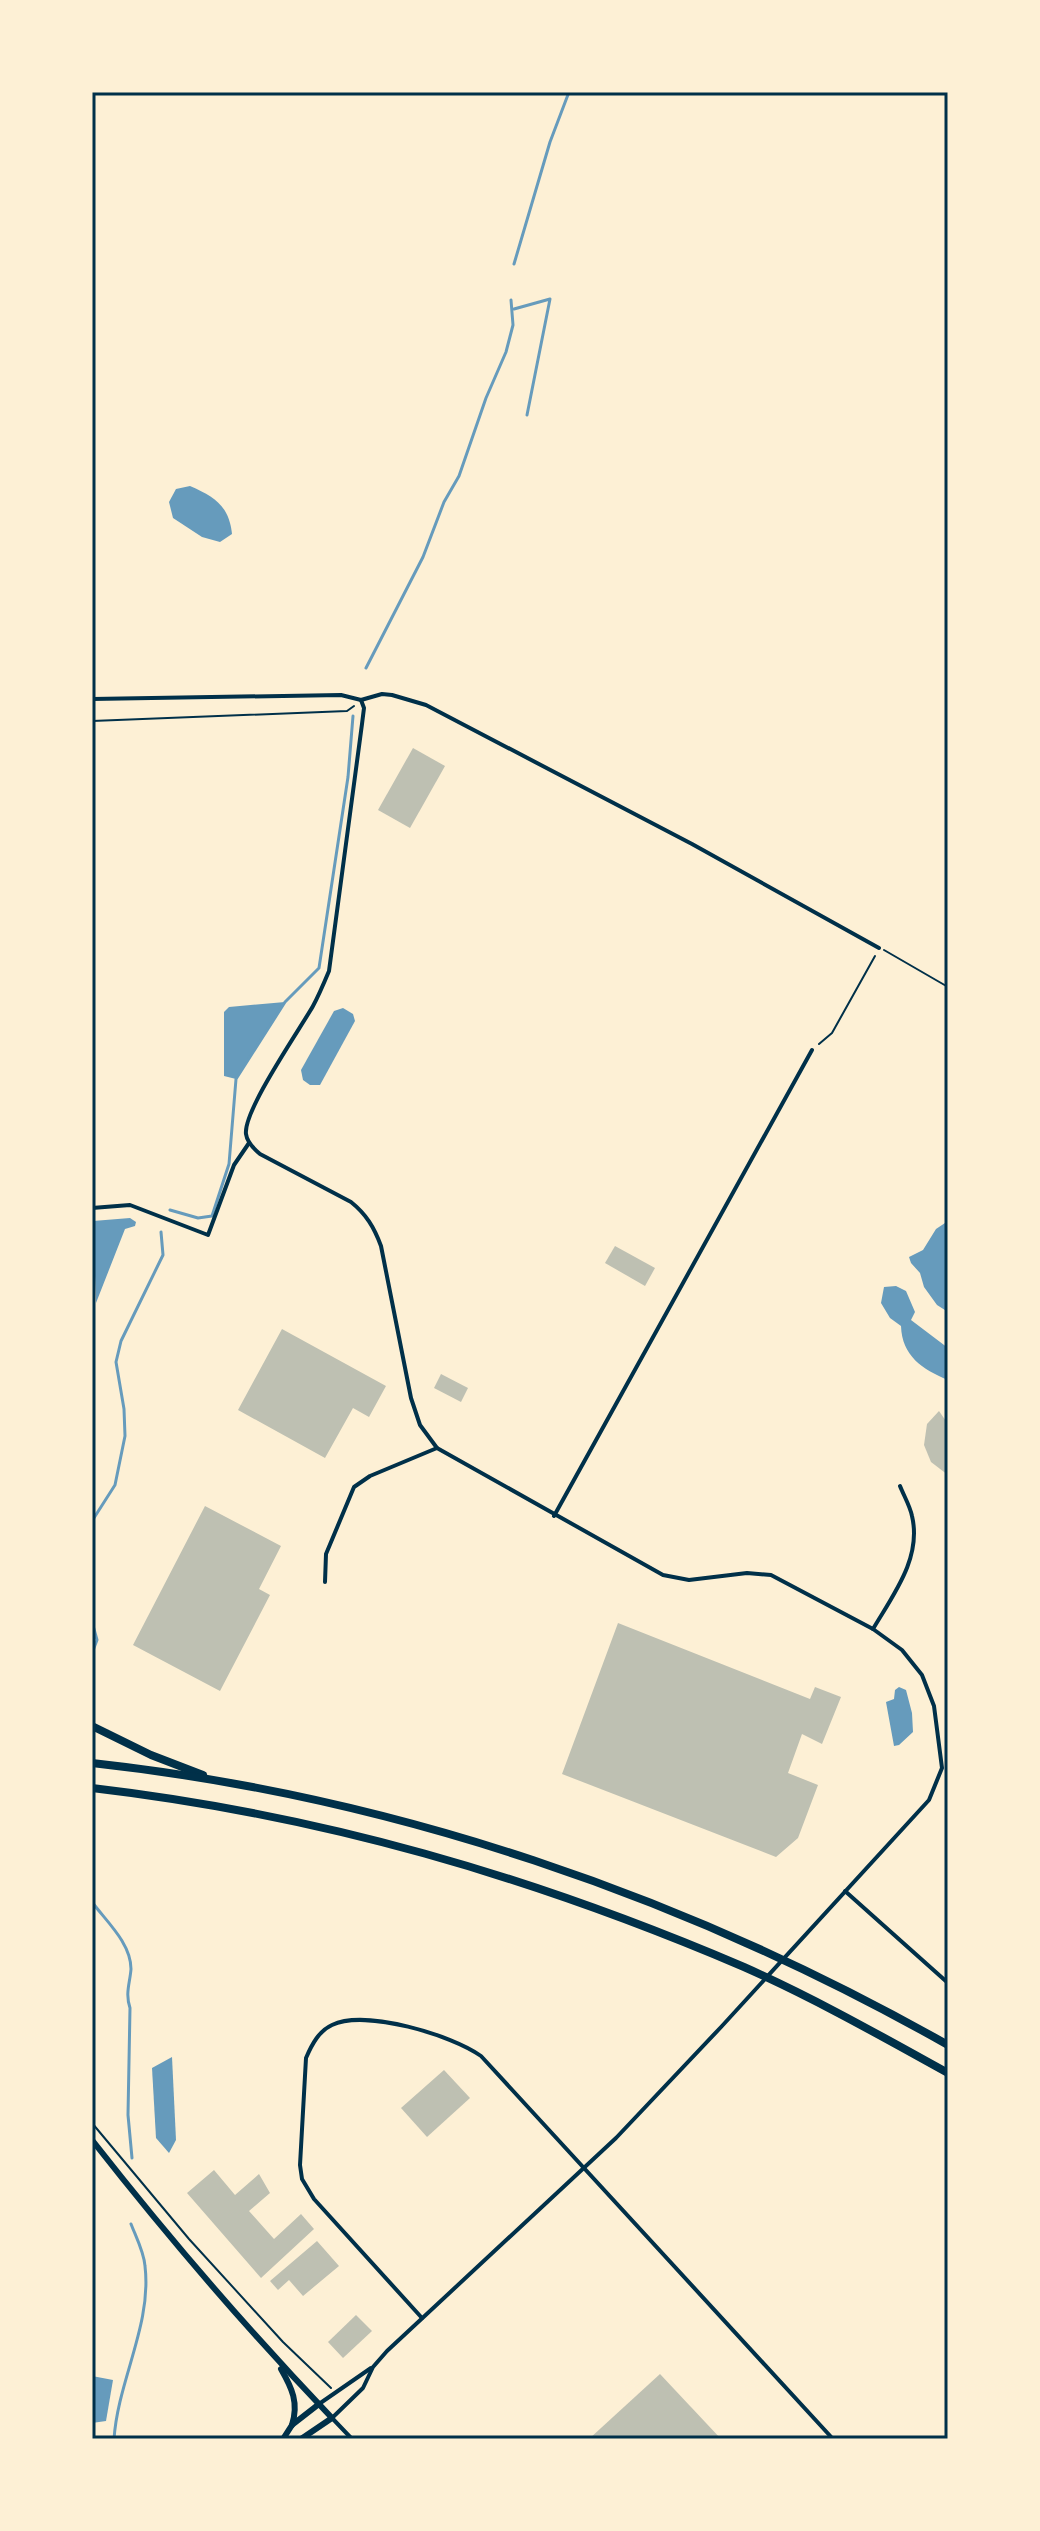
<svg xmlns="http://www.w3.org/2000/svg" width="1040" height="2531" viewBox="0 0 1040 2531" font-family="'PT Sans Narrow',sans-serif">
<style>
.water{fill:#669bbc}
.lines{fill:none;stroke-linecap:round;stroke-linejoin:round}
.stream{stroke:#669bbc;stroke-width:3}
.building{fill:#bec0b2}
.path{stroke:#003049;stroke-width:2}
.minor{stroke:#003049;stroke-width:4}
.secondary{stroke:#003049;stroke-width:6}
.motorway{stroke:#003049;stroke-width:8}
.neatline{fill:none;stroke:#003049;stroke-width:3}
</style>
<rect width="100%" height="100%" fill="#fdf0d5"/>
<g class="water">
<path d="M190,486C215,497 229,506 232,534L220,542L202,537L173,518L169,502L176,489Z"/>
<polygon points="285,1002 236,1079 224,1076 224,1012 229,1007"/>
<polygon points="343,1008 353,1014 355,1021 320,1085 310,1085 303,1080 301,1070 334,1011"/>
<polygon points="130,1218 136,1222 135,1226 125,1229 96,1303 93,1221"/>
<polygon points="948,1221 948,1312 937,1305 924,1287 920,1273 911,1263 909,1257 923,1250 936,1229"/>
<path d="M896,1286L906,1291L915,1312L911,1320L948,1348V1380C922,1369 902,1356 901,1326L890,1318L881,1303L884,1287Z"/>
<polygon points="899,1687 906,1690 912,1713 913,1732 899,1745 894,1746 886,1702 894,1699 895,1690"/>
<polygon points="172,2057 176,2140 169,2153 156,2138 152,2068"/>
<polygon points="92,2376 113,2380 106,2421 92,2423"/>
</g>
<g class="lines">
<g class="stream">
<polyline points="514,264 550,142 569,92"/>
<polyline points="514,309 550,299 527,415"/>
<polyline points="366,668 423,557 444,502 459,476 486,398 506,352 513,325 511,300"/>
<polyline points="170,1210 198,1218 212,1216 229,1164 236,1079 285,1002 319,968 348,777 353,716"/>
<polyline points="92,1521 115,1485 125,1436 124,1409 116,1362 121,1341 163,1255 161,1232"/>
<polyline points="92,1622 97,1640 92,1653"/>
<path d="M92,1902C106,1921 131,1943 131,1969C130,1983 125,1993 130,2008L128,2115L132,2158"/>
<path d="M114,2439C118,2380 152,2325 145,2266C144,2252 136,2237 131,2224"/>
</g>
</g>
<g class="building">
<polygon points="413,748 445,766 410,828 378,810"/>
<polygon points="615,1246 655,1268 645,1286 605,1263"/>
<polygon points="282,1329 386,1386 369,1417 353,1408 325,1458 238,1410"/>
<polygon points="441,1374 468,1388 461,1402 434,1388"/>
<polygon points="939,1411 948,1424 948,1475 931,1462 924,1445 927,1424"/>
<polygon points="205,1506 281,1546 259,1589 270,1595 220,1691 133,1645"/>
<polygon points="618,1623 810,1699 815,1687 841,1697 822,1744 802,1734 788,1773 818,1785 798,1838 776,1857 562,1774"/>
<polygon points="444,2070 470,2098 427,2137 401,2108"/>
<polygon points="214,2170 235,2195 259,2174 270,2193 249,2211 274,2239 301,2214 314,2229 261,2278 187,2193"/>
<polygon points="317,2241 339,2266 303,2296 289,2280 278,2290 270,2281"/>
<polygon points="356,2315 372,2331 343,2358 328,2342"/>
<polygon points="660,2374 721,2439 589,2439"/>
</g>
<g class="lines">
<g class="path">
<polyline points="92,721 347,711 354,706"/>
<polyline points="884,950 948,987"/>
<polyline points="819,1044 832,1033 875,956"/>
<polyline points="92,2123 189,2239 283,2342 331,2388"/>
</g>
<g class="minor">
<polyline points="92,699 341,695 361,700 382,694 392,695 426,705 692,844 879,948"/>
<polyline points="92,1208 130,1205 208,1235 234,1165 249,1143"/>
<polyline points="554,1516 812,1050"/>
<polyline points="325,1582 326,1554 354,1487 370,1476 437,1448"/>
<path d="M873,1629C893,1595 922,1558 912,1516C910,1506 904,1496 900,1486"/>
<polyline points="845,1891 948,1983"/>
<path d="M422,2318L314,2199L302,2179L300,2165L306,2058C312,2044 319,2031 332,2025C365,2009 452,2035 481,2056L833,2439"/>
<polyline points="319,2404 371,2368"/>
<path d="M352,2439L332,2418L363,2388L373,2367L387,2351L616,2138L722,2026L929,1800L942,1768L934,1706L922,1675L902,1650L873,1629L771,1575L747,1573L689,1580L663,1575L437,1448L420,1425L411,1398L381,1246C374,1227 366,1214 351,1202L260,1154C254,1149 247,1142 246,1134C243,1111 300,1029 313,1006C319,995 324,983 329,971L362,724L364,708L361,700"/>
</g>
<g class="secondary">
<path d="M92,2140C168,2237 247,2329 332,2418L301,2439"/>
<path d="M281,2369C292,2388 299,2403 292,2425"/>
<polyline points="283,2439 292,2425 319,2404"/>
</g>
<g class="motorway">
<polyline points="92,1726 151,1755 203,1775"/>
<path d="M92,1763C393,1796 685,1896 948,2045"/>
<path d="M92,1788C322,1815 531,1876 744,1967C814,1998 881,2036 948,2073"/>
</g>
</g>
<rect width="1040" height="2531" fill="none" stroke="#fdf0d5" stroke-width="188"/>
<rect x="94" y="94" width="852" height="2343" class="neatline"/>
</svg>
